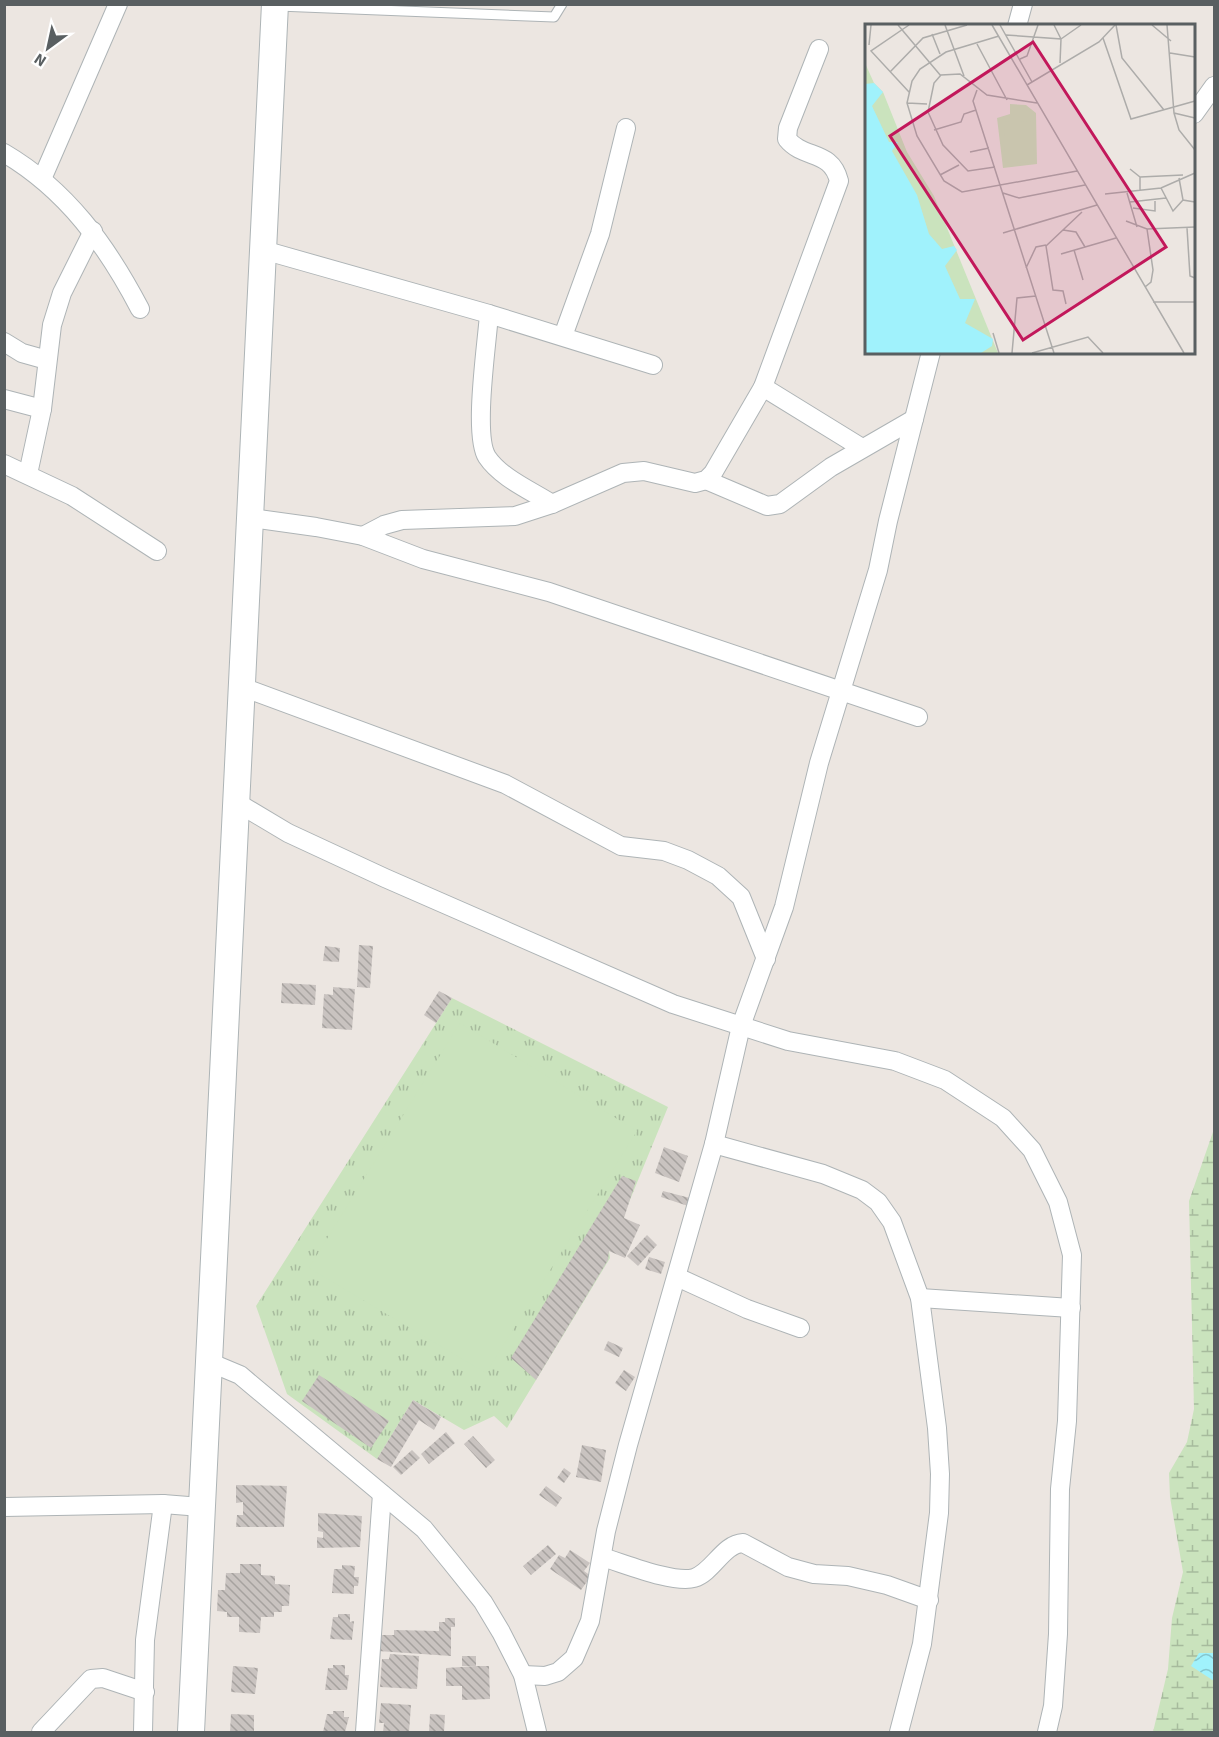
<svg xmlns="http://www.w3.org/2000/svg" width="1219" height="1737" viewBox="0 0 1219 1737" font-family="'Source Sans 3',sans-serif">
<style>
.grass{fill:url(#grass-tufts)}
.wetland{fill:url(#wetland-marsh)}
.pitch{fill:#cae3bd}
.water{fill:url(#water-waves)}
.building{fill:url(#building-back-hatch)}
.lines{fill:none;stroke-linecap:round;stroke-linejoin:round}
.service-casing{stroke:#aeb4b6;stroke-width:11}
.minor-casing{stroke:#aeb4b6;stroke-width:20}
.secondary-casing{stroke:#adb4b6;stroke-width:28}
.service{stroke:#fff;stroke-width:9}
.minor{stroke:#fff;stroke-width:18}
.secondary{stroke:#fff;stroke-width:26}
.inset-road{fill:none;stroke:#adacaa;stroke-width:1.5}
.view{fill:#c2185b;fill-opacity:0.15;stroke:#c2185b;stroke-width:3}
.inset-edge{fill:none;stroke:#595f61;stroke-width:3}
</style>
<defs>
<pattern id="grass-tufts" width="24" height="20" patternUnits="userSpaceOnUse" patternTransform="scale(1.5)"><rect width="24" height="20" fill="#cae3bd"/><path d="M3 7l-1-3M5 7V3M7 7l1-3M15 17l-1-3M17 17v-4M19 17l1-3" fill="none" stroke="#a7bb9d"/></pattern>
<pattern id="wetland-marsh" width="20" height="14" patternUnits="userSpaceOnUse" patternTransform="scale(1.5)"><rect width="20" height="14" fill="#cae3bd"/><path d="M1 5h8M5 5V1M11 12h8M15 12V8" fill="none" stroke="#a7bb9d"/></pattern>
<pattern id="water-waves" width="16" height="10" patternUnits="userSpaceOnUse" patternTransform="scale(1.5)"><rect width="16" height="10" fill="#a0f2fc"/><path d="M0 5q4-4 8 0t8 0" fill="none" stroke="#85c7cf"/></pattern>
<pattern id="building-back-hatch" width="6" height="6" patternUnits="userSpaceOnUse" patternTransform="scale(1.5)"><rect width="6" height="6" fill="#c9c3c0"/><path d="M-1 5l2 2M0 0l6 6M5-1l2 2" fill="none" stroke="#a6a29f"/></pattern>
</defs>
<rect width="100%" height="100%" fill="#ece6e1"/>
<polygon class="grass" points="452,998 668,1107 609,1251 610,1258 507,1428 494,1416 464,1430 413,1400 377,1459 287,1394 256,1306"/>
<polygon class="wetland" points="1214,1129 1214,1732 1153,1732 1168,1669 1172,1618 1183,1572 1170,1497 1169,1473 1187,1442 1194,1409 1189,1201"/>
<polygon class="pitch" points="460,1023 637,1131 486,1373 309,1268"/>
<polygon class="water" points="1199,1653 1214,1653 1214,1681 1191,1666"/>
<g class="building">
<polygon points="359,945 373,946 370,988 357,987"/>
<polygon points="325,946 340,948 339,962 323,961"/>
<polygon points="282,983 316,985 315,1005 281,1003"/>
<polygon points="333,987 355,989 352,1030 322,1028 324,994 333,995"/>
<polygon points="439,991 452,998 436,1023 424,1015"/>
<polygon points="664,1147 688,1156 679,1182 655,1173"/>
<polygon points="622,1176 636,1181 624,1218 640,1225 625,1258 609,1251 608,1260 536,1380 511,1358"/>
<polygon points="663,1191 690,1198 688,1206 661,1197"/>
<polygon points="647,1235 657,1245 638,1266 627,1256"/>
<polygon points="649,1257 665,1262 661,1274 645,1269"/>
<polygon points="608,1341 623,1348 619,1357 604,1350"/>
<polygon points="624,1370 635,1377 626,1391 615,1383"/>
<polygon points="319,1375 389,1421 371,1448 302,1401"/>
<polygon points="413,1400 441,1417 434,1430 419,1420 391,1467 377,1459"/>
<polygon points="446,1432 455,1443 429,1464 421,1454"/>
<polygon points="473,1436 495,1460 486,1468 464,1444"/>
<polygon points="582,1445 606,1450 601,1482 576,1477"/>
<polygon points="412,1450 420,1458 401,1475 393,1467"/>
<polygon points="564,1468 571,1473 564,1483 557,1478"/>
<polygon points="236,1485 287,1486 284,1527 236,1527 237,1515 243,1515 243,1502 236,1503"/>
<polygon points="546,1486 562,1498 556,1507 539,1495"/>
<polygon points="318,1513 362,1516 360,1547 317,1548 317,1537 323,1538 323,1532 318,1531"/>
<polygon points="548,1545 556,1554 531,1575 523,1566"/>
<polygon points="570,1550 590,1563 584,1571 591,1576 581,1590 550,1569 559,1555 565,1558"/>
<polygon points="240,1564 261,1564 261,1575 275,1576 275,1584 290,1585 289,1606 282,1606 282,1612 274,1612 274,1617 261,1617 260,1633 239,1632 239,1617 227,1617 227,1612 217,1611 218,1590 225,1590 226,1573 240,1573"/>
<polygon points="342,1565 355,1566 354,1577 359,1577 358,1586 354,1586 354,1594 332,1593 334,1569 342,1569"/>
<polygon points="338,1614 350,1614 350,1622 354,1621 352,1640 330,1639 333,1617 338,1617"/>
<polygon points="445,1618 455,1618 455,1627 451,1627 451,1656 378,1651 379,1635 394,1635 394,1630 439,1631 439,1622 445,1622"/>
<polygon points="390,1654 419,1656 417,1689 380,1687 382,1659 389,1659"/>
<rect x="462" y="1656" width="14" height="10"/>
<polygon points="333,1665 345,1665 345,1675 349,1675 347,1690 325,1690 328,1668 333,1668"/>
<polygon points="233,1666 258,1668 255,1694 231,1692"/>
<polygon points="476,1666 489,1666 490,1699 462,1700 462,1686 446,1686 446,1668"/>
<polygon points="381,1703 411,1705 409,1732 383,1732 384,1723 379,1723"/>
<polygon points="333,1711 344,1711 344,1717 349,1717 345,1732 323,1732 327,1714 333,1714"/>
<polygon points="231,1714 254,1715 254,1732 230,1732"/>
<polygon points="430,1714 445,1715 444,1732 429,1732"/>
</g>
<g class="lines">
<g class="service-casing">
<polyline id="service" points="278,6 554,17 562,4"/>
</g>
<g class="minor-casing">
<g id="minor">
<polyline points="1017,26 1023,4"/>
<polyline points="1194,114 1214,86"/>
<path d="M4,153C67,190 107,246 140,309"/>
<polyline points="42,179 118,4"/>
<polyline points="263,250 489,314 653,365"/>
<path d="M489,314C487,344 473,435 487,457C501,478 532,491 552,504"/>
<polyline points="563,336 600,234 626,128"/>
<polyline points="4,342 22,353 47,360"/>
<polyline points="763,387 862,448"/>
<polyline points="4,399 42,409"/>
<polyline points="4,464 72,496 157,551"/>
<polyline points="28,474 42,409 52,325 62,293 93,231"/>
<polyline points="706,480 767,506 780,504 831,467 914,419"/>
<polyline points="251,518 316,527 363,536 423,559 549,592 918,717"/>
<path d="M363,536L384,525L402,520L515,516L552,504L623,473L644,471L695,483L706,480L713,473L763,387L839,181C831,149 804,160 787,139L788,128L819,49"/>
<polyline points="242,687 505,784 621,846 664,851 688,860 718,876 741,897 766,959"/>
<polyline points="236,802 288,833 385,878 673,1004 788,1041 895,1061 945,1080 1003,1118 1032,1150 1058,1202 1072,1255 1067,1421 1060,1489 1058,1634 1053,1706 1047,1732"/>
<polyline points="714,1144 823,1174 862,1190 878,1202 892,1222 920,1298 937,1428 940,1474 939,1513 922,1644 899,1732"/>
<polyline points="677,1277 747,1309 800,1328"/>
<polyline points="920,1298 1071,1308"/>
<polyline points="209,1362 240,1375 424,1529 451,1562 483,1602 501,1632 523,1675 537,1732"/>
<polyline points="4,1507 163,1504 201,1507"/>
<path d="M602,1557C623,1563 674,1584 694,1578C713,1572 723,1544 743,1543L788,1567L814,1574L848,1576L887,1585L929,1600"/>
<polyline points="523,1675 545,1676 558,1672 574,1658 590,1621 606,1531 628,1445 714,1144 741,1026 784,907 819,763 878,570 888,521 931,352"/>
<polyline points="41,1732 91,1679 103,1678 145,1692"/>
<polyline points="143,1732 145,1640 163,1504"/>
<polyline points="365,1732 382,1494"/>
</g>
</g>
<g class="secondary-casing">
<polyline id="secondary" points="191,1732 275,4"/>
</g>
<use href="#service" class="service"/>
<use href="#minor" class="minor"/>
<use href="#secondary" class="secondary"/>
</g>
<g transform="translate(865 24)">
<rect width="330" height="330" fill="#ece6e1"/>
<path d="M145,80L161,81L171,89L172,140L138,144L132,94L145,90Z" fill="#cae3bd"/>
<path d="M0,39L9,59L18,68L42,128L69,172L133,329H0Z" fill="#cae3bd"/>
<path d="M168,97L169,138L140,139L139,98Z" fill="#cae3bd"/>
<path d="M9,59L18,68L7,82L24,118H33L27,127L52,171L64,210L77,225L89,222L92,226L80,242L95,275H110L100,299L128,315L127,322L116,329H0V60Z" fill="#a0f2fc"/>
<path class="inset-road" d="M33,1L76,52M80,1L99,52M127,1L319,329M135,1L167,58M189,1L196,15L216,1M251,1L257,34L299,86M287,1L306,17M302,1L309,89L314,106L330,126M67,10L75,30M141,11L196,15L195,39M134,12L81,28L55,45L47,57L42,79L52,112L79,157L97,168L212,147M238,14L266,95L330,77M112,20L142,76M4,21L6,1M305,29L330,33M155,35L162,32L173,1M25,48L58,14L102,1M162,61L234,18L250,1M112,66L108,77L189,329M44,68L6,27L44,1M42,79L62,80M309,89L330,94M69,106L96,98L99,90L111,86M105,128L124,124M130,143L103,147L78,121L63,88L69,59L76,51L95,50L122,71L172,79M265,145L275,153V167M75,151L94,141M275,153L318,151M314,154L318,176L330,178M296,164L308,187L318,176M138,169L154,174L220,161M262,169L272,203M240,170L296,164L330,149M265,178L301,174M268,184L290,187V177M261,197L282,205L330,203M322,204L325,252L330,254M198,206L211,208L220,223M138,209L232,181M209,226L218,256M196,230L251,214M161,244L171,223L181,221M280,263L286,258L288,246L282,205M288,278H330M201,280L198,267L188,266L181,222L217,188M128,309L134,329M147,329L152,274L171,272M167,329L223,313L238,329"/>
<path class="view" d="M168,18L301,223L158,316L25,112Z"/>
<rect width="330" height="330" class="inset-edge"/>
</g>
<rect width="1219" height="1737" fill="none" stroke="#595f61" stroke-width="12"/>
<g transform="translate(48 48) rotate(213)" stroke="#ffffff" stroke-width="4.5" paint-order="stroke">
<path d="M0-4.5L10 22L0 15L-10 22Z" fill="#595f61"/>
<text y="-9" font-size="16" font-weight="bold" text-anchor="middle" fill="#595f61">N</text>
</g>
</svg>
